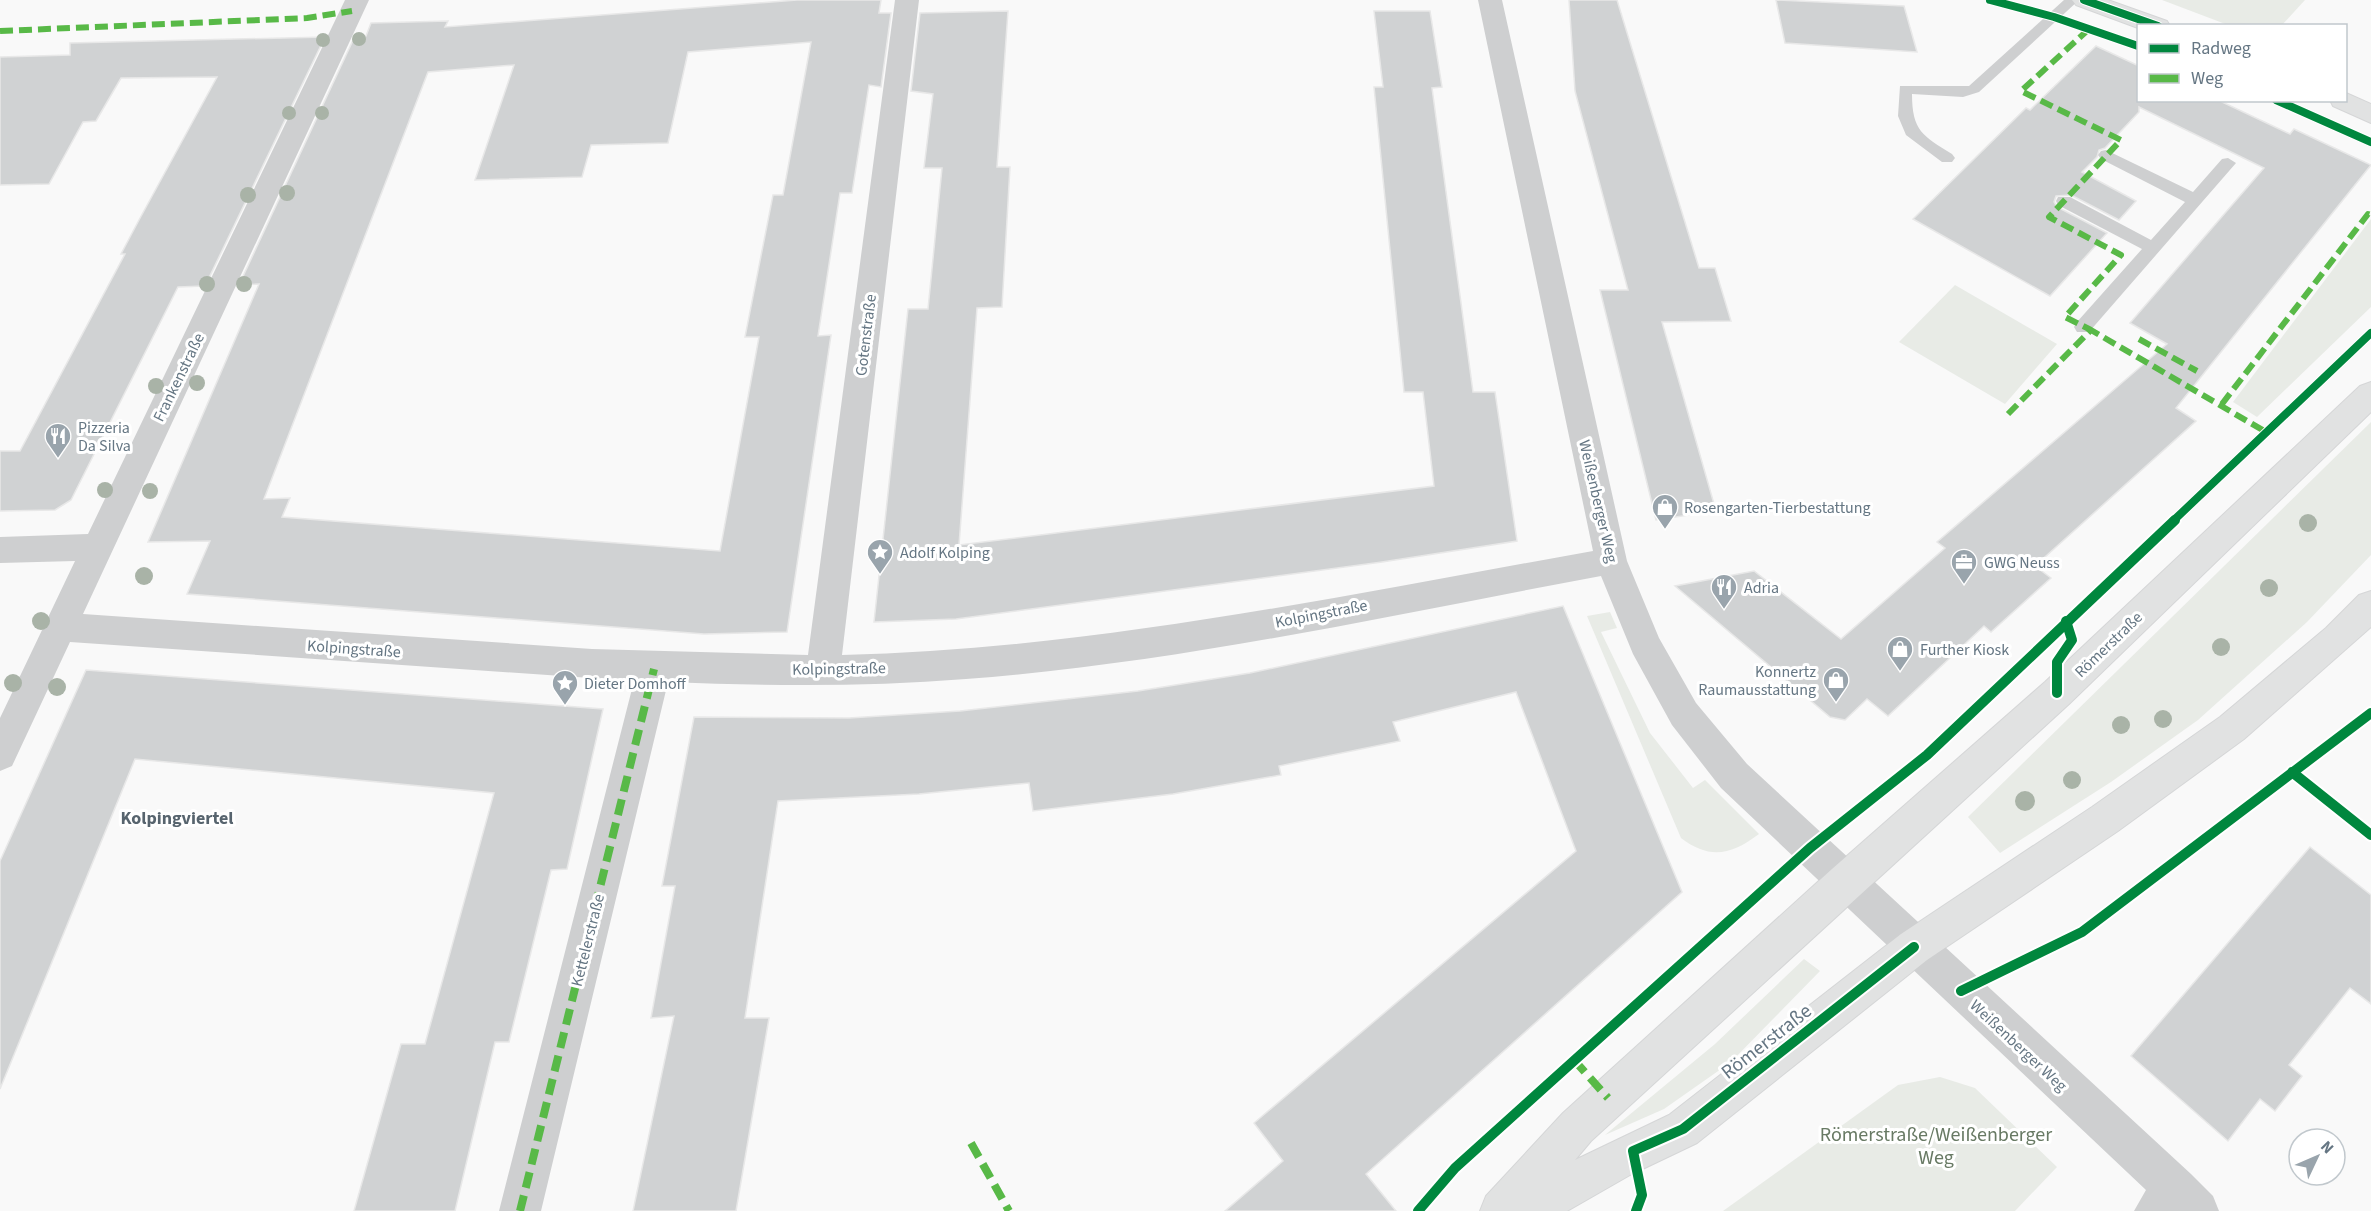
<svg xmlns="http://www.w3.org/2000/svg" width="2371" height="1211" viewBox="0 0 2371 1211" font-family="'Source Sans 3',sans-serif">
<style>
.green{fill:#e8ebe6}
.building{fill:#d0d2d3;stroke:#e8e8e8;stroke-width:1.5;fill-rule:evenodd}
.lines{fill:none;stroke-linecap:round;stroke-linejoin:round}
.secondary-casing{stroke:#d5d6d7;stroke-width:2}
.primary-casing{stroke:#d5d6d7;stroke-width:2}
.lane{fill:#cecfd0;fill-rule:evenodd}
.street{fill:#cecfd0;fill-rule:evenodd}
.secondary{fill:#e1e2e2;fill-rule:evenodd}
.primary{fill:#e1e2e2;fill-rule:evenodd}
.quiet-far1{stroke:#58b947;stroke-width:6;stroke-dasharray:13 6;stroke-linecap:butt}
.quiet{stroke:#58b947;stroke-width:8;stroke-dasharray:16 8;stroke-linecap:butt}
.cycleway-far1-casing{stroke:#fff;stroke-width:10}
.cycleway-casing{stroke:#fff;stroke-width:14}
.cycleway-far1{stroke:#00873e;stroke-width:8}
.cycleway{stroke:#00873e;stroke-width:10}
.tree{fill:#a9b3a7}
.labels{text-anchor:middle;stroke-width:6;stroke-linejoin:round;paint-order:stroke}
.street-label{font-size:16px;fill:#657683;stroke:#fff}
.poi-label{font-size:16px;fill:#657683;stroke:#fff;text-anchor:start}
.neighbourhood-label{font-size:18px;font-weight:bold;fill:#57646e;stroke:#fff}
.near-street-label{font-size:20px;fill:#657683;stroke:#fff}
.near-park-label{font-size:20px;fill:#687a64;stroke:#fff}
</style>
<rect width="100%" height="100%" fill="#f9f9f9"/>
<g class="green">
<polygon points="2162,0 2305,0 2282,25 2228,25"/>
<polygon points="2371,219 2371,307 2257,417 2233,402"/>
<polygon points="1955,285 2057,344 2005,404 1899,342"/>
<polygon points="2371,422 2371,555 2307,622 2198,720 2111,782 2000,853 1968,817"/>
<path d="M1610,612L1617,628L1601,632L1650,733L1693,788L1705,780L1759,834C1731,855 1710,860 1681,838L1587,616Z"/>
<polygon points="1804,959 1820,971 1731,1062 1664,1109 1605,1135 1715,1044"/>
<polygon points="1940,1077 1975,1088 2057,1167 2015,1211 1723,1211 1898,1085"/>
</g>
<g class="building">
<path d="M797,0H881L879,13H891L881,87L869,85L852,193H840L818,336L831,335L787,632L704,634L187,594L210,541L148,542L259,284L239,285L355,36H366L371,23L448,21L445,27ZM811,42L783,195H773L745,337H759L720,551L282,517L290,498L264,499L428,72L514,65L475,180L582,177L591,145L668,143L688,52Z"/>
<polygon points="1569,0 1617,0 1699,268 1715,268 1731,321 1662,322 1716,511 1656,520 1600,290 1628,290 1575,91"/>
<polygon points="1776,0 1904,6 1917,52 1785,43"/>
<polygon points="1008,11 997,167 1010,167 1002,307 977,308 959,545 1434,486 1423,392 1404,392 1374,87 1383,87 1374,11 1430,11 1442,87 1432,88 1473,392 1495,392 1517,541 1382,562 956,619 874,622 908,309 928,309 942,168 924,168 933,94 911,91 920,13"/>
<polygon points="325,37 205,286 178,287 71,500 55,510 0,511 0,451 20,451 125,254 121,254 139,220 217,77 121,78 96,121 83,122 49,184 0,185 0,57 70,55 70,43"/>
<polygon points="2096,46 2139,66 2139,100 2218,100 2290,134 2294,129 2371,165 2176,408 2196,421 2035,566 2051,578 1991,632 1984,626 1888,716 1867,699 1845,720 1830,717 1675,586 1754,571 1841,639 1945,548 1937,542 2167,344 2130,323 2264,168 2139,107 2139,112 2105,148 2099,150 2097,157 2082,172 2136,201 2119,220 2071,195 2056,196 2054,202 2057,207 2107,233 2050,296 1913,219 2026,108 2030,110"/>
<polygon points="1563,606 1682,892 1366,1174 1396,1211 1225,1211 1283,1161 1254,1123 1576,851 1516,692 1393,722 1400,741 1279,766 1281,775 1173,794 1033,811 1029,783 919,794 778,801 745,1018 769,1018 736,1211 633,1211 674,1016 651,1018 675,886 662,886 694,717 849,718 960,711 1138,691 1250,673"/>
<polygon points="86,670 603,709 567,869 551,870 509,1042 495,1042 455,1211 354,1211 401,1044 425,1044 494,793 135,759 0,1089 0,861"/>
<polygon points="2310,847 2371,895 2371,1004 2350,988 2289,1065 2302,1076 2275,1111 2260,1099 2228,1141 2131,1056"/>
</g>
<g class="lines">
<g class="secondary-casing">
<polygon id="secondary" points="2371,382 2371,412 2069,704 1591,1141 1575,1160 1669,1115 1901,934 2092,807 2220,717 2326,628 2359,595 2371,591 2371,627 2244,739 2118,831 1927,960 1697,1143 1630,1175 1567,1211 1480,1211 1486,1196 1563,1113 1832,869 2045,682 2360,386"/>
</g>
<g class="primary-casing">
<g id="primary">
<polygon points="2072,0 2108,0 2167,21 2170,26 2138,28 2076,5"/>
<polygon points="2346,93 2371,104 2371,123 2333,106 2330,100 2346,100"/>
</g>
</g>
<g class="lane">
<path d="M2064,0H2079L1979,92L1963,97L1912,94C1912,131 1923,136 1952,154L1955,158L1952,162H1942L1906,135L1898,116L1900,86H1969Z"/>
<polygon points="2106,150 2193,192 2222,159 2228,158 2236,163 2089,332 2077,332 2074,327 2077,322 2142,249 2058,205 2056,201 2058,197 2070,197 2151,240 2185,202 2101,159 2098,155 2101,151"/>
</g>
<path class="street" d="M345,0H369L83,614L592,649L808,655L895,0H919L842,655C1095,649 1344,595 1593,551L1478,0H1502L1627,561L1659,638L1696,703L1747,764L2191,1174L2213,1196L2219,1211H2134L2146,1190L1721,788L1672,725L1633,654L1601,576C1390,615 1180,663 966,679C866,687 767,686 668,682L541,1211H499L634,681L70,642L12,766L0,771V718L75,561L0,563V537L88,534Z"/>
<use href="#secondary" class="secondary"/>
<use href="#primary" class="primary"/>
<g class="quiet-far1">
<polyline points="2089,29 2021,91 2121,140 2049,217 2121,255 2065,317 2091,330"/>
<polyline points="0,31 307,18 352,11"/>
<polyline points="2139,339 2197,371"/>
<polyline points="2222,404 2368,214 2371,215"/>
<polyline points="2008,414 2091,330 2266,432"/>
</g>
<g class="quiet">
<polyline points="1574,1060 1608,1098"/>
<polyline points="971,1143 1009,1211"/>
<polyline points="520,1211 654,669"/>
</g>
<g class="cycleway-far1-casing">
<g id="cycleway-far1">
<polyline points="1990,0 2054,17 2138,46"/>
<polyline points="2084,0 2158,26"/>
<polyline points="2276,100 2371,142"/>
<polyline points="2173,521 2371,333"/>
</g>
</g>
<g class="cycleway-casing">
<g id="cycleway">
<polyline points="2057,693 2057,662 2072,640 2066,621"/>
<polyline points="2292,772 2371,835"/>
<polyline points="1961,991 2082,932 2371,713"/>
<polyline points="1418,1211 1455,1168 1810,848 1927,755 2175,520"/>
<polyline points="1636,1211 1642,1195 1633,1151 1683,1129 1914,947"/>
</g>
</g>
<use href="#cycleway-far1" class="cycleway-far1"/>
<use href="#cycleway" class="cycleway"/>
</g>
<g class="tree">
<circle cx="359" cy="39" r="7"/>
<circle cx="323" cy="40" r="7"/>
<circle cx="289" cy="113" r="7"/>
<circle cx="322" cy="113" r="7"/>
<circle cx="287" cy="193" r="8"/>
<circle cx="248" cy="195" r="8"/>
<circle cx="207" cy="284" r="8"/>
<circle cx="244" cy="284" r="8"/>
<circle cx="197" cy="383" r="8"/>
<circle cx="156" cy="386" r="8"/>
<circle cx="105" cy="490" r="8"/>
<circle cx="150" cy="491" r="8"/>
<circle cx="2308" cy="523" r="9"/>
<circle cx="144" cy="576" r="9"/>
<circle cx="2269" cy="588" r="9"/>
<circle cx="41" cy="621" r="9"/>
<circle cx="2221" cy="647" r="9"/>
<circle cx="13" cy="683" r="9"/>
<circle cx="57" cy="687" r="9"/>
<circle cx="2163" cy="719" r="9"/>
<circle cx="2121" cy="725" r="9"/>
<circle cx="2072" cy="780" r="9"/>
<circle cx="2025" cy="801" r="10"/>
</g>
<defs>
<g id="restaurant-pin" transform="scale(1.35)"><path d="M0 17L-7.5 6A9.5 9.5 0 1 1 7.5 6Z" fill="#99a4ac" stroke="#fff"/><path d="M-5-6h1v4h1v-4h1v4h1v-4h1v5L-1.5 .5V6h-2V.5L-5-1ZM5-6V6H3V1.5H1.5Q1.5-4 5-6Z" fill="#fff"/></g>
<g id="shop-pin" transform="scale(1.35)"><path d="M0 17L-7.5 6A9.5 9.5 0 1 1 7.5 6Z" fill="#99a4ac" stroke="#fff"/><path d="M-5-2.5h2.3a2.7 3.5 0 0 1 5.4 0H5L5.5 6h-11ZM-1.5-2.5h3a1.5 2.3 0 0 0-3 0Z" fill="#fff"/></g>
<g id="sight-pin" transform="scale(1.35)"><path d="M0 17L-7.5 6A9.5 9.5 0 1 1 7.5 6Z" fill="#99a4ac" stroke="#fff"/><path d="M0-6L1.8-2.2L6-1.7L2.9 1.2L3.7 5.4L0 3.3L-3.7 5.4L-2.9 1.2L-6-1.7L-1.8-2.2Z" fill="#fff"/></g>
<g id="office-pin" transform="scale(1.35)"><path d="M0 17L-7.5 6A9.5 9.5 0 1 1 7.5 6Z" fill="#99a4ac" stroke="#fff"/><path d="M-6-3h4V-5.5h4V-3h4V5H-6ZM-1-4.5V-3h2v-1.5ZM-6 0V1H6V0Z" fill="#fff"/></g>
</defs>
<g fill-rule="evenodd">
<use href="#restaurant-pin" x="58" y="436"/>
<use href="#shop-pin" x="1665" y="507"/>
<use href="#sight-pin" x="880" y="552"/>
<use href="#office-pin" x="1964" y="562"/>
<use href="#restaurant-pin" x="1724" y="587"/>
<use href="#shop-pin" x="1900" y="649"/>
<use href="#shop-pin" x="1836" y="680"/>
<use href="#sight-pin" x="565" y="683"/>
</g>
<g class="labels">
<g class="street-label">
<text transform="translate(865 335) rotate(-83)" y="6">Gotenstraße</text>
<text transform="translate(178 377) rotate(-64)" y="6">Frankenstraße</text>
<text transform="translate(1599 501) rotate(77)" y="6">Weißenberger Weg</text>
<text transform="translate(1321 613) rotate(-11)" y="6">Kolpingstraße</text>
<text transform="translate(2108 644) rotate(-44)" y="6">Römerstraße</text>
<text transform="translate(354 648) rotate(4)" y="6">Kolpingstraße</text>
<text transform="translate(839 668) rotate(-1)" y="6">Kolpingstraße</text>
<text transform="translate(587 940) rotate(-76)" y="6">Kettelerstraße</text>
<text transform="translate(2019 1045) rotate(43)" y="6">Weißenberger Weg</text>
</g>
<g class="poi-label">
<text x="78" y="433">Pizzeria<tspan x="78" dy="18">Da Silva</tspan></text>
<text x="1684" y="513">Rosengarten-Tierbestattung</text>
<text x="900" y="558">Adolf Kolping</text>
<text x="1984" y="568">GWG Neuss</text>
<text x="1744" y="593">Adria</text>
<text x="1920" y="655">Further Kiosk</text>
<text x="1816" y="677" text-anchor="end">Konnertz<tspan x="1816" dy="18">Raumausstattung</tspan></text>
<text x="584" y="689">Dieter Domhoff</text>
</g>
<g class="neighbourhood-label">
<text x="177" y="824">Kolpingviertel</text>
</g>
<g class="near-street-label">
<text transform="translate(1766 1041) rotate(-38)" y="7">Römerstraße</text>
</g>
<g class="near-park-label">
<text x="1936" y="1141">Römerstraße/Weißenberger<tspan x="1936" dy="23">Weg</tspan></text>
</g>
</g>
<rect x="2137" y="24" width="210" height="78" fill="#ffffff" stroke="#c1c8cd" stroke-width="1.5"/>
<rect x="2149" y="44" width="30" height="9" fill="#00873e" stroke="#c1c8cd" stroke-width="1.5"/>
<text x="2191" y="54" font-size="18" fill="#657683">Radweg</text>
<rect x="2149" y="74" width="30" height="9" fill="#58b947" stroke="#c1c8cd" stroke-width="1.5"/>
<text x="2191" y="84" font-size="18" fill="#657683">Weg</text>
<g transform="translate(2317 1157) rotate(46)"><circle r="28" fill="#ffffff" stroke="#c1c8cd" stroke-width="1.5"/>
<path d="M0-4.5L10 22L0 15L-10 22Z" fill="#99a4ac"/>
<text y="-9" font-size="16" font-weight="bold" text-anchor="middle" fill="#657683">N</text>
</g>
</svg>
